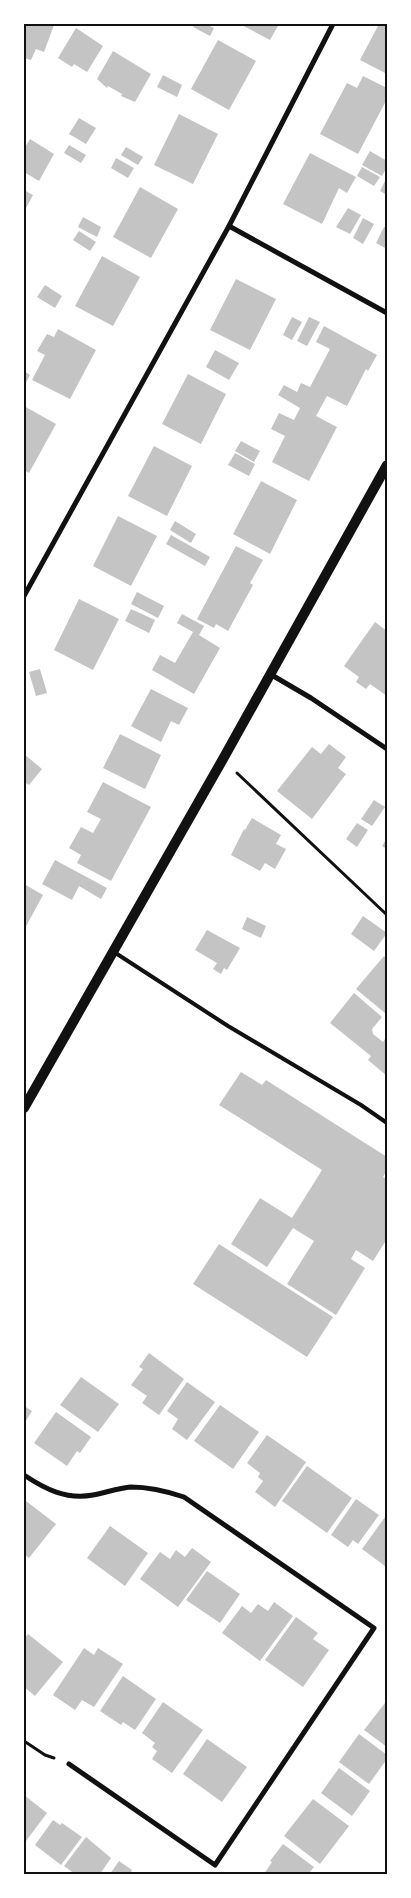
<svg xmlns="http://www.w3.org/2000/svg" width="411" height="1898" viewBox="0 0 411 1898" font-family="'Sofia Sans Condensed',sans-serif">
<rect width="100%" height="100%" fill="#fff"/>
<g fill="#c4c4c4">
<path d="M26,24L54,25L44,52L36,49L31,60L24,58V29Z"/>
<path d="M194,24H206L214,28L210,36L193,27Z"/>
<path d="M240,24H279L270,40Z"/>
<path d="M379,24H387V74L360,60Z"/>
<path d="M76,28L103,46L87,72L74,64L72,67L58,58Z"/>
<path d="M218,40L256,61L229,110L191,89Z"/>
<path d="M113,51L151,74L135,102L121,96L122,94L108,86L107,88L97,79Z"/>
<path d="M163,75L182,85L177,97L157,87Z"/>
<path d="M363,76L387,88V99L358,154L320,134L347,83L357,88Z"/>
<path d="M179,114L218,134L193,184L154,165Z"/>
<path d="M79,118L96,128L86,144L69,134Z"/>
<path d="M30,139L54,154L39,181L24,172V149Z"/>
<path d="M69,145L86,155L81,163L64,153Z"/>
<path d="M126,147L143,157L138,165L121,155Z"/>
<path d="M370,151L387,161V167L382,176L362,165Z"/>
<path d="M310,153L356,177L347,193L339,188L322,224L283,204Z"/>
<path d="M116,158L134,168L128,178L111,168Z"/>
<path d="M362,167L380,177L374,186L357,176Z"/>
<path d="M385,181L387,182V195L380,191Z"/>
<path d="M140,187L178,209L151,258L113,237Z"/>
<path d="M24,190L33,195L24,212Z"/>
<path d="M348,208L361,215L350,234L336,227Z"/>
<path d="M83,217L101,227L97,237L78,227Z"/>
<path d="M363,218L374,224L363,244L353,238Z"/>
<path d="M384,227L387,228V249L376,243Z"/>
<path d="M79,231L96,242L90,251L73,240Z"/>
<path d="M102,256L140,277L113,326L75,306Z"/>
<path d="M236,279L276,299L250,350L210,330Z"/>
<path d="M45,285L62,296L55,308L37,297Z"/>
<path d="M292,317L302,322L292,340L283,335Z"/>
<path d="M309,317L320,322L307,346L297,341Z"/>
<path d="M324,326L377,355L368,371L366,369L347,406L327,396L316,416L337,427L309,481L272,462L285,436L271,429L279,413L294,420L300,408L278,395L284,385L297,392L301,383L310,387L330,349L316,342Z"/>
<path d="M58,329L96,350L70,399L32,380L45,355L37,351L47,334L54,337Z"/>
<path d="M215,350L239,363L229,380L206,367Z"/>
<path d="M24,371L30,375L24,386Z"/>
<path d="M188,374L226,394L201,444L162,424Z"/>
<path d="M24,406L56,424L29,473L24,470Z"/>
<path d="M241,441L260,451L254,462L235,451Z"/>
<path d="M154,446L192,466L167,516L128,496Z"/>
<path d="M235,453L255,464L249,476L228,465Z"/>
<path d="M261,481L297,500L270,554L233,534Z"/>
<path d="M118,516L157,536L131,586L93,566Z"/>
<path d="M175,521L196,534L191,543L170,530Z"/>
<path d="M171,535L210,557L205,566L166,544Z"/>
<path d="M236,546L263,560L250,583L253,585L228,631L216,624L214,628L197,619Z"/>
<path d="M137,592L164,606L158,618L131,604Z"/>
<path d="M79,599L119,619L93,670L54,650Z"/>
<path d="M131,609L155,620L149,633L125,621Z"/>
<path d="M182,614L204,626L199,635L220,648L194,694L152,670L160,655L175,663L193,632L177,623Z"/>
<path d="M375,622L387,631V696L370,684L366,689L356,682L359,677L344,666Z"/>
<path d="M40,669L47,693L36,696L29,672Z"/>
<path d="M151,689L188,708L179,725L171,721L161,742L131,726Z"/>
<path d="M120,734L161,755L145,789L103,768Z"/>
<path d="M329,744L346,757L338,768L346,774L312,819L277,791L312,747L321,754Z"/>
<path d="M24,754L42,769L29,785L26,783L24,785Z"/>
<path d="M103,782L151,807L111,881L77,863L81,855L69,848L81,827L93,833L101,819L87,812Z"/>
<path d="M374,800L385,807L372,826L361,819Z"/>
<path d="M252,818L281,835L276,844L286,849L275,869L265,863L260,871L231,855L244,829L245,830Z"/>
<path d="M357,823L368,830L357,847L346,839Z"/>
<path d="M387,838V849L382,846Z"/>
<path d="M55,860L107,888L101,899L79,886L72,900L42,884Z"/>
<path d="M24,884L43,895L24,930Z"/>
<path d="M363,916L387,933L374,951L351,934Z"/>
<path d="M247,917L266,926L261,938L242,929Z"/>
<path d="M207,930L240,948L227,970L224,968L221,974L213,969L217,963L195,950Z"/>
<path d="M384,956L387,959V1011L385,1013L356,989Z"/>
<path d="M354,993L382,1017L372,1029L373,1034L383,1042L385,1039L387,1041V1076L368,1060L371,1056L330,1023Z"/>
<path d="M241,1072L262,1085L266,1080L387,1157V1170L383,1177L387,1179V1239L373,1261L356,1250L351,1259L365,1268L336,1315L287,1284L314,1241L293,1228L267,1267L231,1244L260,1198L292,1218L322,1170L219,1105Z"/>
<path d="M219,1244L333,1317L307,1357L193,1284Z"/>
<path d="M149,1353L184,1379L159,1415L142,1403L147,1396L131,1385L143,1369L139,1367Z"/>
<path d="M81,1377L119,1404L98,1432L60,1405Z"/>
<path d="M187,1382L215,1402L187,1440L172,1429L178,1419L167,1411Z"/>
<path d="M220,1405L259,1432L233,1469L194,1441Z"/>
<path d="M24,1406L32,1411L24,1424Z"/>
<path d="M56,1412L91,1437L80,1453L77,1451L67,1466L34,1443Z"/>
<path d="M267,1435L306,1462L275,1507L255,1492L263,1481L258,1477L260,1473L247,1463Z"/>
<path d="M307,1466L352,1498L327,1533L282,1501Z"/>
<path d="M356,1499L379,1515L358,1544L353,1540L348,1547L331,1535Z"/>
<path d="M26,1501L56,1524L29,1558L24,1554V1503Z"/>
<path d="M385,1517L387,1519V1562L385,1566L362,1549Z"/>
<path d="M110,1526L148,1553L125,1586L87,1558Z"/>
<path d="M192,1548L211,1562L178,1607L140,1579L160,1552L170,1559L176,1550L185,1557Z"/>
<path d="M207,1571L240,1594L220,1623L186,1600Z"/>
<path d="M274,1602L293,1616L260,1661L222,1633L242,1606L251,1613L258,1604L268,1611Z"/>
<path d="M296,1617L318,1633L313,1639L329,1650L303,1687L265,1660Z"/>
<path d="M28,1634L63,1662L35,1696L24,1687V1639Z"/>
<path d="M84,1648L94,1655L98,1648L123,1664L94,1707L82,1700L75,1710L53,1695Z"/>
<path d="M123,1676L156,1699L135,1730L123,1722L121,1725L100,1711Z"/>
<path d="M163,1702L203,1730L172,1773L152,1759L157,1751L152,1747L155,1743L142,1733Z"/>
<path d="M385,1703L387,1705V1747L364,1730Z"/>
<path d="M359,1734L387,1755V1759L369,1784L339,1762Z"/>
<path d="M207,1739L247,1767L222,1802L183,1774Z"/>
<path d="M339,1768L370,1791L352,1816L321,1793Z"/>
<path d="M24,1795L47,1813L26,1841L24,1839Z"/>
<path d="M313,1799L349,1826L320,1864L284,1836Z"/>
<path d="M53,1820L60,1825L62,1823L82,1837L61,1865L35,1845Z"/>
<path d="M86,1837L111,1858L100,1874H75L64,1866Z"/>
<path d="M283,1844L314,1867L308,1874H264L272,1862L270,1861Z"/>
<path d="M119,1861L132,1870L131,1871L134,1874H110Z"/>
</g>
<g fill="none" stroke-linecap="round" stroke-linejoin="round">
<g stroke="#111" stroke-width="3">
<path d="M237,773L387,915"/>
<path d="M24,1741L45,1755L54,1758"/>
</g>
<path stroke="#111" stroke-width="4" d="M114,952L228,1026L361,1105L387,1123"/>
<g stroke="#111" stroke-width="5">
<path d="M229,226L387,313"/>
<path d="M24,596L229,226L333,24"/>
<path d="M270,674L311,698L387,749"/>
<path d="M24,1475C45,1489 66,1500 93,1495C105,1493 118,1488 131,1487C150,1487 166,1491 184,1497L374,1628L215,1865L69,1764"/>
</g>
<path stroke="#111" stroke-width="10" d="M24,1108L223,759L387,465"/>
</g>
<rect width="411" height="1898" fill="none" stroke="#ffffff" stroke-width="50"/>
<rect x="25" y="25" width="361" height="1848" fill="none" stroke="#111" stroke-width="2"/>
</svg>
